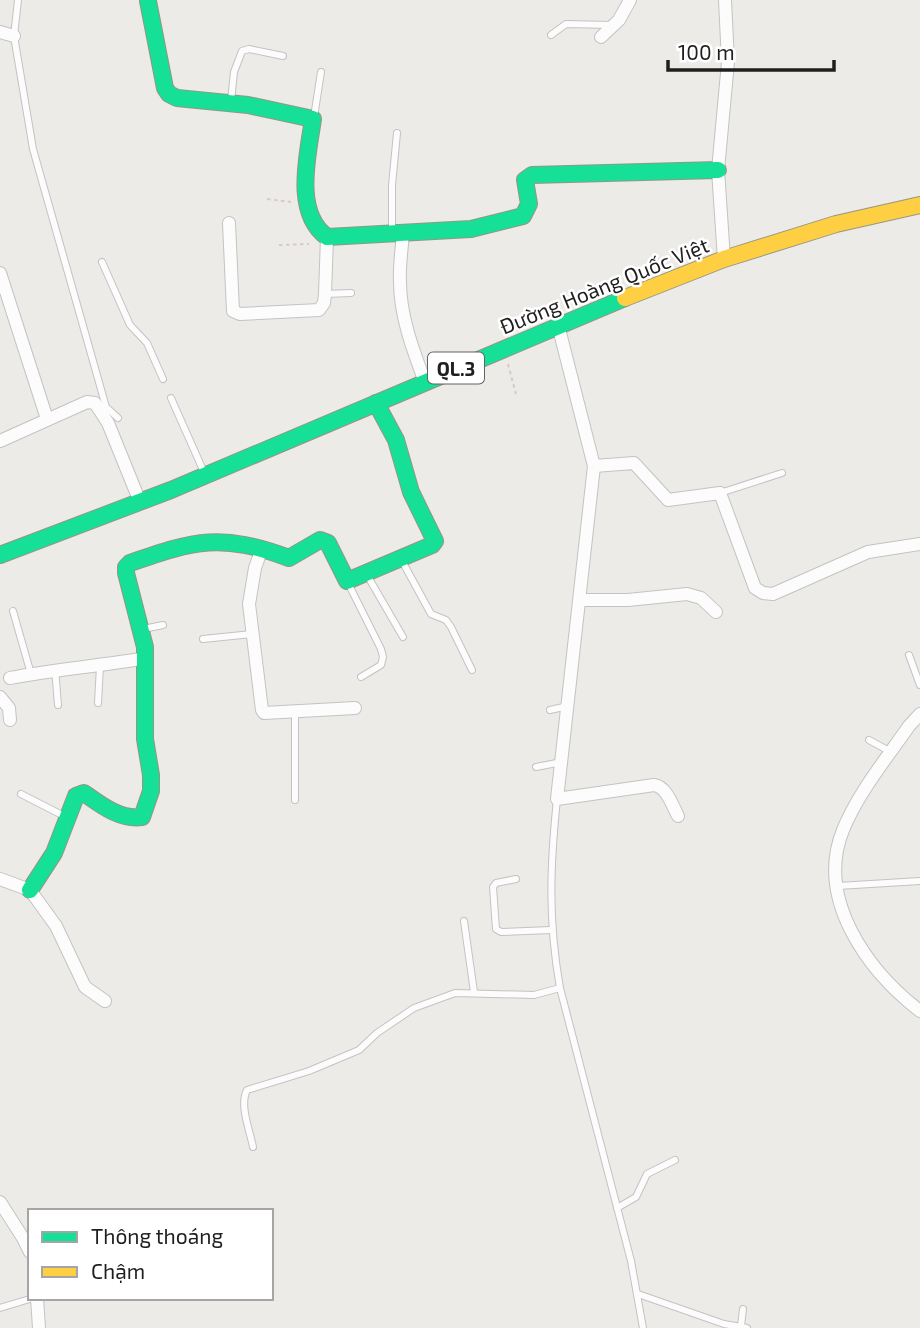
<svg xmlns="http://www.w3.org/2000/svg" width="920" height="1328" viewBox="0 0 920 1328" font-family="'Exo 2',sans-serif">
<rect width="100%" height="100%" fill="#edebe8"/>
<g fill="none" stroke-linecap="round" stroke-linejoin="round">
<defs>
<g id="lane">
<path d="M18,0L14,36L33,149L106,407L118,418"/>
<path d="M551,35L566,24L611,25"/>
<path d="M231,101L234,72L242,51L249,49L283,56"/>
<path d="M314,117L321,72"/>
<path d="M392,231V185L397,133"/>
<path d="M102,262L130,325L147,343L163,379"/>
<path d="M325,294L351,293"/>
<path d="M171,398L203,470"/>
<path d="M720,493L782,473"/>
<path d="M401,559L431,614L446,620L451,627L472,670"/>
<path d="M367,575L403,637"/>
<path d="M348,583L381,649L383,657L381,665L361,677"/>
<path d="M13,611L31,674"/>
<path d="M143,629L163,625"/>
<path d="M203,639L252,634"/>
<path d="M909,655L920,685"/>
<path d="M55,669L58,705"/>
<path d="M98,703L100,666"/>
<path d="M550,710L568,706"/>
<path d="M869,740L891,752"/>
<path d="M536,767L562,762"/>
<path d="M21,794L66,817"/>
<path d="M557,799C550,867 548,920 560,988L631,1261L643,1328"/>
<path d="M295,800V712"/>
<path d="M516,879L496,883L493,887L496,929L501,932L551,930"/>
<path d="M838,886L920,881"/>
<path d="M464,921L474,992"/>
<path d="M253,1147C250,1131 239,1105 247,1090L309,1071L359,1050L377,1033L414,1008L455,993L534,995L560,988"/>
<path d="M617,1208L636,1197L647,1174L675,1160"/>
<path d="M638,1294L724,1324L747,1328"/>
<path d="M0,1308L33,1298"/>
<path d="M741,1326L743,1309"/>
</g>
<g id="street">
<path d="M0,32L14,36"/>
<path d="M601,37L619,20L630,0"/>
<path d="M229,223L233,311L240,314L319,310L324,303L325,294L327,237"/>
<path d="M403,232C402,249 399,265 400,282C400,316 413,350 425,382"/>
<path d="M724,259L718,170L728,62L725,0"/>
<path d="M0,273L47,419"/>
<path d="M558,325L594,466L557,799L654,785C667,787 672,805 678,816"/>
<path d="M0,441L87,402L95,403L108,423L140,502"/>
<path d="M594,466L634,463L668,500L720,493L755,588L763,593L773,594L868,552L920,544"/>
<path d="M262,548L255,568L249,604L262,710L264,713L355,708"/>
<path d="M580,600H628L687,594L701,598L716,612"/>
<path d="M10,678C56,669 101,666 146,658"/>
<path d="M0,697L9,708L10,720"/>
<path d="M920,714L909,726C886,759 858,793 843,830C815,899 868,971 920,1011"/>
<path d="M0,879L30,890L56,926L85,987L105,1001"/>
<path d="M0,1202L23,1238L30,1252"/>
<path d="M37,1298L39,1328"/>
</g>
<g id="fast">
<path d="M148,1L165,88L169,94L177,98L248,105L313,119C308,155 293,212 327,237L471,229L523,216L529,204L525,180L532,175L718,170"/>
<path d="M0,555L171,490L625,298"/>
<path d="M30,890L54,853L76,796L84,793C101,805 120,820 142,817L151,791V775L145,739V647L126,573V567L130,563C196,540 221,533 289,558L320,540L328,543L347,581L432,545L435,541L411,492L396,440L376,403"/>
</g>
<path id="slow" d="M625,298L724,259L836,224L920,205"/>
</defs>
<use href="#lane" stroke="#c4c3c2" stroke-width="8"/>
<use href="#street" stroke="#c4c3c2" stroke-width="14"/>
<use href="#fast" stroke="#959681" stroke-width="18"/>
<use href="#slow" stroke="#959681" stroke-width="18"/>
<g stroke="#d6cac8" stroke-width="2" stroke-dasharray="3.5 3.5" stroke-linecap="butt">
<path d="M267,199L291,202"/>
<path d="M279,245L309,244"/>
<path d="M508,364L516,394"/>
</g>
<use href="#lane" stroke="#fcfcfc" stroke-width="6"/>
<use href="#street" stroke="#fcfcfc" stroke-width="12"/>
<use href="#fast" stroke="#16e098" stroke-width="16"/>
<use href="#slow" stroke="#ffcf43" stroke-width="16"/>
</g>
<g text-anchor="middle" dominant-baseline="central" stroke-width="5" stroke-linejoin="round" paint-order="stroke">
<rect fill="#fff" stroke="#626262" stroke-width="2" x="428" y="352.5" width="56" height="31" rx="5"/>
<g font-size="19" font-weight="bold" fill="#1f1f1f">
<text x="456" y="368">QL.3</text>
</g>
<g font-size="21" fill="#1f1f1f" stroke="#fff">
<text transform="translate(604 285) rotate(-22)">Đường Hoàng Quốc Việt</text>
</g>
</g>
<rect x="28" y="1209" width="245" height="91" fill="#ffffff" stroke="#a5a5a5" stroke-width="2"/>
<rect x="42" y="1232" width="35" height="10" fill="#16e098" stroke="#a5a5a5" stroke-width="2"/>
<text x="91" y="1244" font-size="21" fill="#1f1f1f">Thông thoáng</text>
<rect x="42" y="1267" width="35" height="10" fill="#ffcf43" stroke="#a5a5a5" stroke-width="2"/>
<text x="91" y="1279" font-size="21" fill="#1f1f1f">Chậm</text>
<path d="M668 60v10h166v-10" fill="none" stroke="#1f1f1f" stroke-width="3.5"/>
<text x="678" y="60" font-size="21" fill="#1f1f1f" stroke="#ffffff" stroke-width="5" paint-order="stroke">100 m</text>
</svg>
